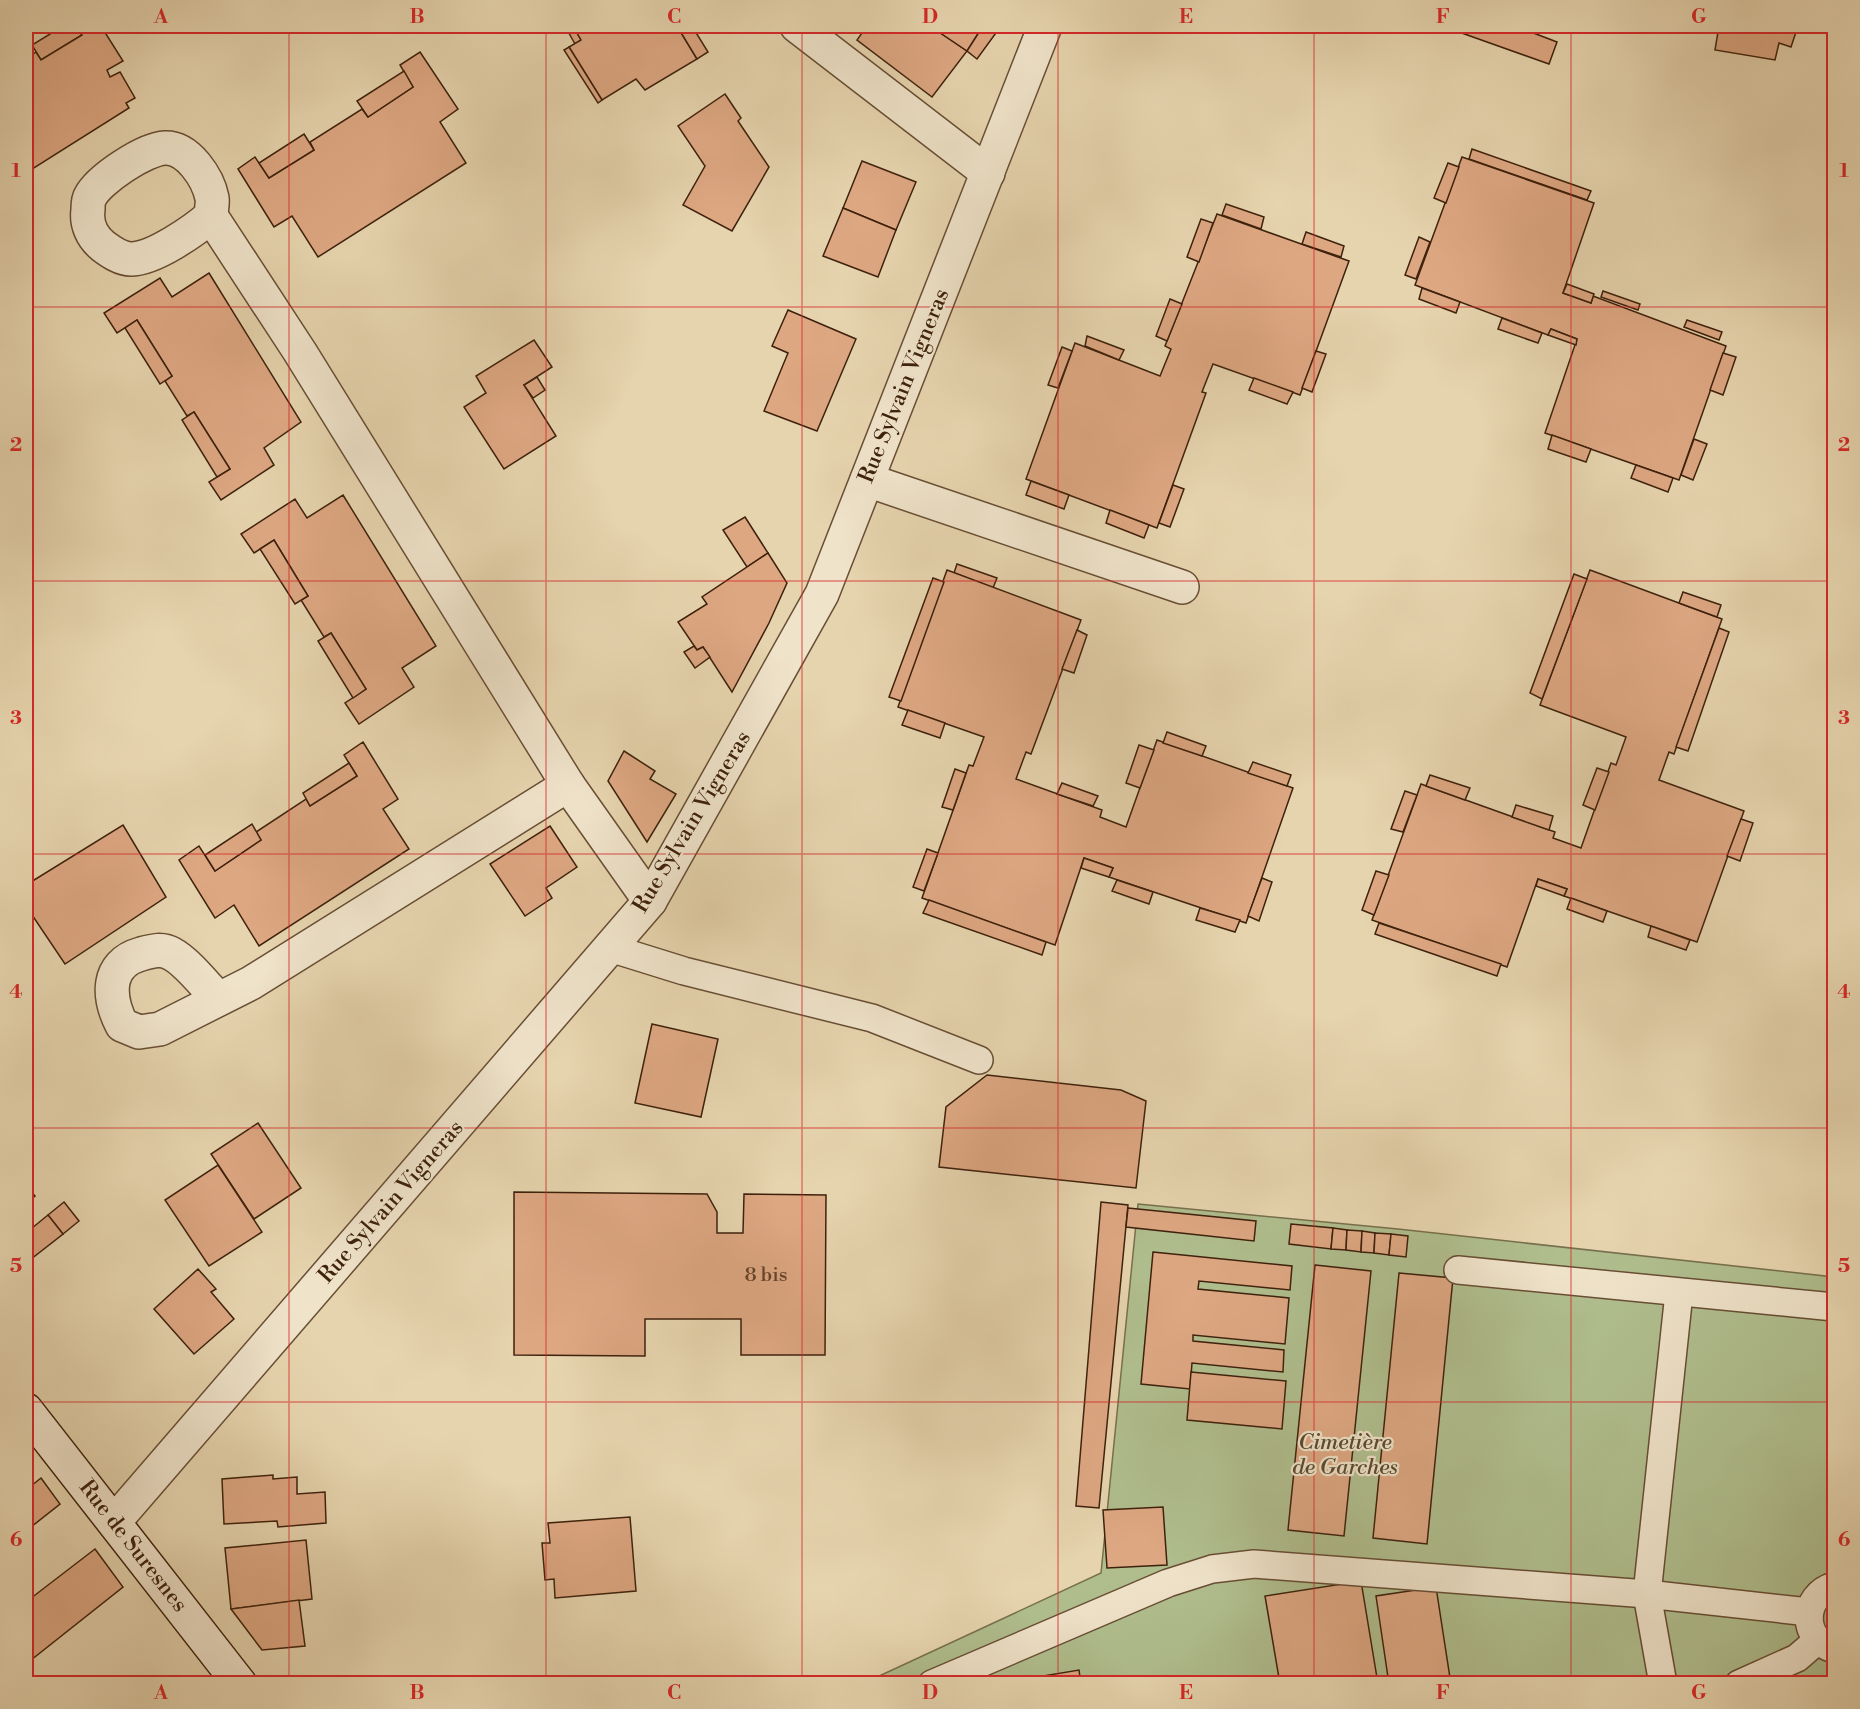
<svg xmlns="http://www.w3.org/2000/svg" width="1860" height="1709" viewBox="0 0 1860 1709" font-family="'Libre Bodoni',serif">
<rect width="100%" height="100%" fill="#e6d4ae"/>
<filter id="stains"><feTurbulence type="fractalNoise" baseFrequency=".00333" numOctaves="4"/><feColorMatrix values="0 0 0 0 .2 0 0 0 0 .09 0 0 0 0 .02 0 0 0 .5 -.17"/></filter>
<radialGradient id="worn" r=".72"><stop offset=".6" stop-color="#630" stop-opacity="0"/><stop offset="1" stop-color="#630" stop-opacity=".3"/></radialGradient>
<path fill="#b0be8e" stroke="#77704d" stroke-width="1.5" d="M1138,1204L1398,1229L1834,1277V1683L862,1684L1101,1573Z"/>
<g fill="#dda782" stroke="#3e210c" stroke-width="1.5">
<path d="M63,26H75L82,35L41,60L32,45Z"/>
<path d="M75,26H101L123,61L107,70L110,77L120,72L135,98L126,103L129,108L26,173V59L36,52L41,60L82,35Z"/>
<path d="M565,26H573L581,40L575,44Z"/>
<path d="M573,26H677L697,59L645,90L636,79L602,100L569,47L581,40Z"/>
<path d="M677,26H692L708,52L697,59Z"/>
<path d="M852,26H930L967,51L932,97L857,40L862,33Z"/>
<path d="M930,26H983L967,51Z"/>
<path d="M983,26H1001L977,59L967,51Z"/>
<path d="M1442,26H1525L1523,29L1557,42L1549,64Z"/>
<path d="M1719,26H1798L1791,47L1779,43L1775,60L1715,50Z"/>
<path d="M569,47L602,100L598,103L564,50Z"/>
<path d="M420,52L458,109L440,122L466,163L318,257L292,216L274,227L238,169L255,157L269,178L314,150L310,142L362,109L368,117L413,87L400,65Z"/>
<path d="M404,71L413,87L368,117L357,101Z"/>
<path d="M725,94L741,118L738,121L769,167L732,231L683,205L705,166L678,126Z"/>
<path d="M304,134L314,150L269,178L259,163Z"/>
<path d="M1472,149L1591,191L1587,200L1469,159Z"/>
<path d="M1462,157L1594,203L1563,293L1591,303L1593,296L1726,346L1679,480L1545,433L1577,339L1551,329L1548,335L1415,285Z"/>
<path d="M862,161L916,182L896,230L843,208Z"/>
<path d="M1448,163L1459,167L1446,203L1434,198Z"/>
<path d="M1226,204L1264,217L1261,229L1222,215Z"/>
<path d="M843,208L896,230L878,277L823,256Z"/>
<path d="M1217,214L1349,261L1300,395L1213,364L1202,392L1206,393L1157,528L1026,479L1075,343L1160,376L1171,349L1165,346L1167,341Z"/>
<path d="M1201,219L1213,223L1199,262L1187,257Z"/>
<path d="M1306,232L1344,246L1341,257L1302,244Z"/>
<path d="M1419,237L1430,242L1416,279L1405,275Z"/>
<path d="M209,273L301,422L264,448L274,465L221,500L209,482L230,469L194,412L187,416L165,381L172,376L137,320L117,333L104,313L160,278L172,297Z"/>
<path d="M1567,284L1594,294L1591,303L1563,293Z"/>
<path d="M1422,288L1460,302L1456,313L1419,299Z"/>
<path d="M1603,291L1640,304L1638,310L1601,297Z"/>
<path d="M1170,299L1182,304L1167,341L1156,336Z"/>
<path d="M788,310L856,339L817,431L764,411L788,353L772,346Z"/>
<path d="M1502,318L1542,333L1538,343L1498,329Z"/>
<path d="M137,320L172,376L160,384L125,328Z"/>
<path d="M1687,320L1722,332L1719,340L1684,327Z"/>
<path d="M1551,329L1577,339L1576,345L1548,335Z"/>
<path d="M1087,336L1124,350L1119,360L1085,346Z"/>
<path d="M534,340L552,367L524,385L556,436L504,469L464,407L486,393L476,376Z"/>
<path d="M1062,347L1072,351L1058,388L1048,385Z"/>
<path d="M1316,351L1326,354L1312,392L1302,388Z"/>
<path d="M1723,353L1736,357L1723,395L1710,390Z"/>
<path d="M537,377L545,390L533,398L524,385Z"/>
<path d="M1254,378L1293,392L1287,404L1249,390Z"/>
<path d="M194,412L230,469L217,477L182,420Z"/>
<path d="M1552,435L1591,449L1586,462L1548,449Z"/>
<path d="M1694,439L1707,444L1693,480L1681,475Z"/>
<path d="M1636,465L1673,478L1668,492L1631,478Z"/>
<path d="M1031,481L1069,495L1064,509L1026,495Z"/>
<path d="M1173,485L1184,489L1170,527L1159,523Z"/>
<path d="M343,495L436,646L402,668L414,687L359,724L345,703L366,689L331,633L324,637L301,600L308,596L274,540L254,553L241,534L295,499L307,518Z"/>
<path d="M1110,510L1149,525L1144,538L1106,523Z"/>
<path d="M745,517L768,553L747,567L723,530Z"/>
<path d="M274,540L308,596L295,604L260,549Z"/>
<path d="M768,553L787,583L769,623L732,692L703,647L697,650L678,622L707,604L702,597Z"/>
<path d="M957,564L997,578L993,588L954,573Z"/>
<path d="M947,570L1081,620L1031,754L1026,752L1016,779L1102,810L1100,817L1126,827L1157,740L1293,788L1246,923L1109,877L1113,868L1084,858L1055,945L922,898L969,765L973,766L984,737L898,707Z"/>
<path d="M1590,570L1722,619L1674,754L1669,752L1659,780L1744,811L1697,942L1564,896L1567,889L1538,879L1507,967L1372,920L1421,784L1555,832L1553,838L1581,848L1611,763L1616,765L1626,737L1540,705Z"/>
<path d="M1574,574L1587,579L1542,699L1530,693Z"/>
<path d="M933,578L944,582L901,701L889,697Z"/>
<path d="M1683,592L1721,605L1717,617L1679,603Z"/>
<path d="M1719,628L1729,632L1688,751L1676,747Z"/>
<path d="M1077,630L1087,635L1074,673L1062,669Z"/>
<path d="M331,633L366,689L353,698L318,641Z"/>
<path d="M694,646L697,650L703,647L710,657L695,668L684,652Z"/>
<path d="M908,710L945,723L940,738L902,725Z"/>
<path d="M1167,732L1206,746L1202,756L1163,743Z"/>
<path d="M363,742L398,799L383,809L409,849L259,946L234,905L215,918L179,860L199,846L215,871L261,840L256,832L306,799L310,806L357,776L344,755Z"/>
<path d="M1139,745L1154,750L1140,788L1126,783Z"/>
<path d="M624,751L655,771L650,779L676,794L647,842L608,781Z"/>
<path d="M1253,762L1291,775L1287,786L1248,773Z"/>
<path d="M349,763L357,776L310,806L303,793Z"/>
<path d="M1597,768L1609,772L1595,810L1583,805Z"/>
<path d="M955,769L966,773L953,810L942,807Z"/>
<path d="M1430,775L1470,788L1465,800L1426,786Z"/>
<path d="M1062,783L1098,796L1093,806L1057,794Z"/>
<path d="M1405,791L1417,795L1403,832L1391,829Z"/>
<path d="M1516,805L1553,816L1549,830L1512,817Z"/>
<path d="M1741,819L1753,823L1740,861L1727,856Z"/>
<path d="M252,824L261,840L215,871L205,855Z"/>
<path d="M123,825L166,897L65,964L26,906V885Z"/>
<path d="M550,826L577,867L546,888L552,898L525,916L490,864Z"/>
<path d="M927,849L938,853L924,891L913,887Z"/>
<path d="M1084,858L1113,868L1109,877L1081,868Z"/>
<path d="M1376,871L1389,875L1374,915L1362,910Z"/>
<path d="M1262,878L1272,882L1259,921L1248,916Z"/>
<path d="M1538,879L1567,889L1564,896L1536,886Z"/>
<path d="M1117,880L1153,892L1149,904L1112,891Z"/>
<path d="M1571,898L1607,911L1603,922L1567,909Z"/>
<path d="M929,900L1046,942L1042,955L923,913Z"/>
<path d="M1200,908L1240,920L1235,932L1196,920Z"/>
<path d="M1379,923L1501,964L1497,976L1375,934Z"/>
<path d="M1651,926L1690,940L1686,950L1648,937Z"/>
<path d="M652,1024L718,1039L701,1117L635,1103Z"/>
<path d="M987,1075L1121,1090L1146,1101L1136,1188L939,1167L946,1107Z"/>
<path d="M258,1123L301,1188L254,1219L211,1154Z"/>
<path d="M218,1165L262,1232L209,1266L165,1200Z"/>
<path d="M26,1184L35,1196L26,1203Z"/>
<path d="M514,1192L707,1194L717,1212V1233H743L744,1194L826,1195L825,1355H741V1319H645V1356L514,1355Z"/>
<path d="M64,1202L79,1221L63,1234L48,1215Z"/>
<path d="M1101,1202L1128,1205L1099,1508L1076,1506Z"/>
<path d="M1128,1208L1256,1221L1254,1241L1126,1227Z"/>
<path d="M48,1215L63,1234L26,1263V1233Z"/>
<path d="M1291,1224L1333,1228L1331,1249L1289,1244Z"/>
<path d="M1333,1228L1347,1230L1346,1250L1331,1249Z"/>
<path d="M1347,1230L1362,1231L1361,1252L1346,1250Z"/>
<path d="M1362,1231L1375,1233L1374,1253L1361,1252Z"/>
<path d="M1375,1233L1391,1234L1389,1255L1374,1253Z"/>
<path d="M1391,1234L1408,1236L1406,1257L1389,1255Z"/>
<path d="M1153,1252L1292,1266L1290,1290L1199,1281L1198,1289L1289,1298L1285,1344L1193,1335V1341L1284,1350L1283,1372L1192,1363L1190,1389L1141,1384Z"/>
<path d="M1315,1265L1371,1271L1344,1536L1288,1530Z"/>
<path d="M198,1269L216,1289L211,1292L234,1319L194,1354L154,1309Z"/>
<path d="M1399,1273L1453,1278L1427,1544L1373,1538Z"/>
<path d="M1191,1372L1286,1381L1282,1429L1187,1420Z"/>
<path d="M273,1475V1479L297,1477V1494L325,1492L326,1523L278,1527L277,1521L224,1524L222,1479Z"/>
<path d="M26,1476L32,1484L26,1490Z"/>
<path d="M41,1478L60,1504L31,1527L26,1520V1490Z"/>
<path d="M1163,1507L1167,1565L1107,1568L1103,1510Z"/>
<path d="M630,1517L636,1591L555,1598L554,1579L545,1580L542,1543H550L548,1523Z"/>
<path d="M306,1540L312,1599L231,1609L225,1548Z"/>
<path d="M95,1549L123,1587L26,1664V1602Z"/>
<path d="M1361,1581L1378,1684H1280L1265,1596Z"/>
<path d="M1436,1587L1450,1678L1416,1684H1389L1376,1596Z"/>
<path d="M299,1600L305,1646L262,1650L231,1609Z"/>
<path d="M1079,1670L1081,1684H1013V1681Z"/>
</g>
<g fill="none" stroke-linecap="round" stroke-linejoin="round">
<defs>
<g id="lane">
<path d="M610,948L684,971L872,1018L979,1060"/>
<path d="M1458,1270L1834,1307"/>
<path d="M1834,1586C1802,1595 1800,1640 1834,1649"/>
<path d="M932,1684L1168,1583L1212,1569L1254,1564L1647,1594L1809,1612"/>
<path d="M1663,1684L1647,1594L1679,1293"/>
<path d="M1739,1684L1797,1658L1818,1640"/>
</g>
<g id="street">
<path d="M797,26L988,173"/>
<path d="M211,216C195,230 154,259 131,259C121,259 111,252 103,246C92,237 86,224 88,210C88,206 88,200 90,197C99,179 145,149 165,148C188,147 208,178 212,198C213,203 211,210 211,216L300,352L568,785L650,901"/>
<path d="M867,480L1182,587"/>
<path d="M218,999C207,987 186,961 172,954C162,948 152,951 141,954C105,964 108,998 122,1025L139,1032L160,1029L251,983L568,785"/>
<path d="M114,1522L650,901L822,594L1045,26"/>
</g>
<path id="secondary" d="M26,1410L240,1684"/>
</defs>
<use href="#lane" stroke="#684e34" stroke-width="30"/>
<use href="#street" stroke="#684e34" stroke-width="36"/>
<use href="#secondary" stroke="#3e210c" stroke-width="36"/>
<use href="#lane" stroke="#efe3ca" stroke-width="27"/>
<use href="#street" stroke="#efe3ca" stroke-width="33"/>
<use href="#secondary" stroke="#efe3ca" stroke-width="33"/>
</g>
<path fill="none" stroke="#d62828" stroke-width="1.5" stroke-opacity="0.55" d="M289,26V1684M546,26V1684M802,26V1684M1058,26V1684M1314,26V1684M1571,26V1684M26,307H1834M26,581H1834M26,854H1834M26,1128H1834M26,1402H1834"/>
<g text-anchor="middle" dominant-baseline="central" stroke-width="4.5" stroke-linejoin="round" paint-order="stroke">
<g font-size="20" fill="#66422a">
<text x="766" y="1275">8 bis</text>
</g>
<g font-size="22" fill="#3e210c" stroke="#efe3ca">
<text transform="translate(904 386) rotate(-68)">Rue Sylvain Vigneras</text>
<text transform="translate(692 822) rotate(-59)">Rue Sylvain Vigneras</text>
<text transform="translate(391 1202) rotate(-49)">Rue Sylvain Vigneras</text>
<text transform="translate(133 1546) rotate(52)">Rue de Suresnes</text>
</g>
<g font-size="22" font-style="italic" fill="#5a482c" stroke="#efe3ca">
<text x="1345" y="1442">Cimetière<tspan x="1345" dy="25">de Garches</tspan></text>
</g>
</g>
<rect width="1860" height="1709" fill="none" stroke="#e6d4ae" stroke-width="66"/>
<rect x="33" y="33" width="1794" height="1643" fill="none" stroke="#d62828" stroke-width="2"/>
<g font-size="20" text-anchor="middle" font-weight="bold" fill="#d62828">
<text x="161" y="23">A</text>
<text x="417" y="23">B</text>
<text x="674" y="23">C</text>
<text x="930" y="23">D</text>
<text x="1186" y="23">E</text>
<text x="1443" y="23">F</text>
<text x="1699" y="23">G</text>
<text x="16" y="177">1</text>
<text x="1844" y="177">1</text>
<text x="16" y="451">2</text>
<text x="1844" y="451">2</text>
<text x="16" y="724">3</text>
<text x="1844" y="724">3</text>
<text x="16" y="998">4</text>
<text x="1844" y="998">4</text>
<text x="16" y="1272">5</text>
<text x="1844" y="1272">5</text>
<text x="16" y="1546">6</text>
<text x="1844" y="1546">6</text>
<text x="161" y="1699">A</text>
<text x="417" y="1699">B</text>
<text x="674" y="1699">C</text>
<text x="930" y="1699">D</text>
<text x="1186" y="1699">E</text>
<text x="1443" y="1699">F</text>
<text x="1699" y="1699">G</text>
</g>
<rect width="100%" height="100%" filter="url(#stains)"/>
<rect width="100%" height="100%" fill="url(#worn)"/>
</svg>
